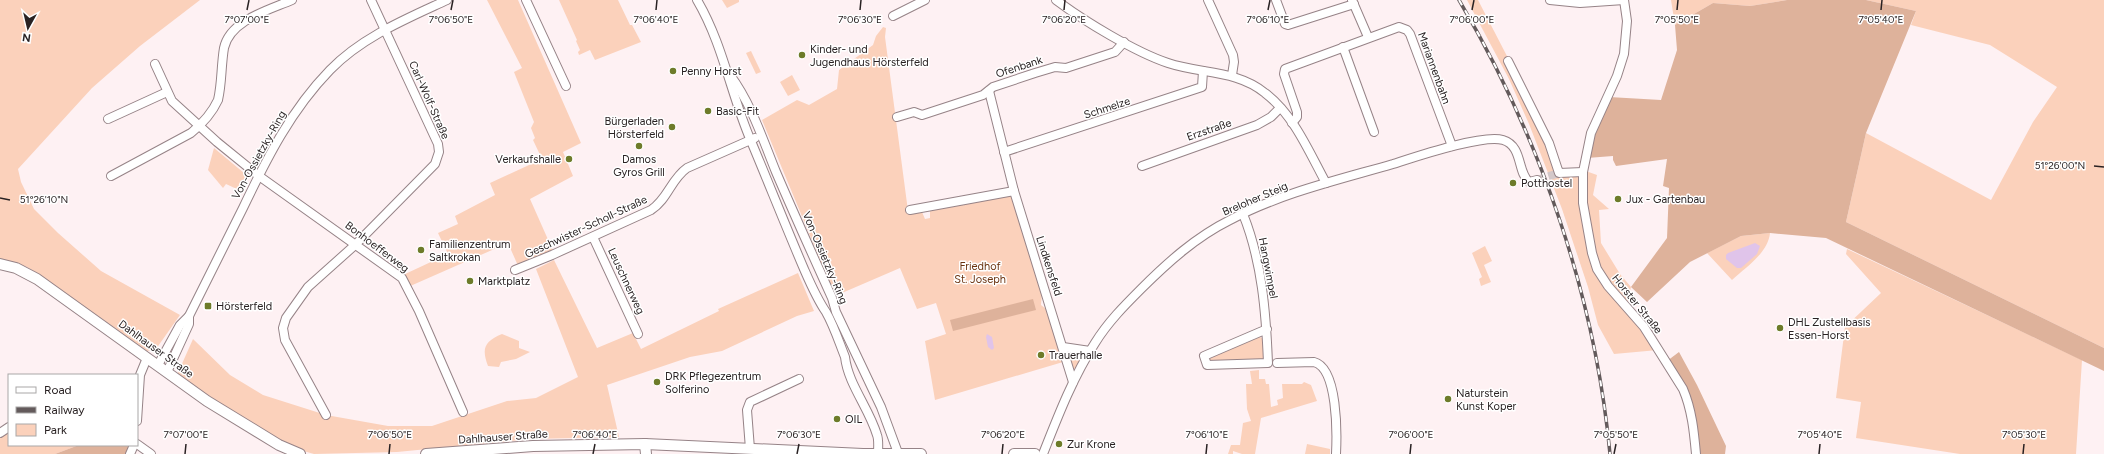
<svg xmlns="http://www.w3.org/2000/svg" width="2104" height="454" viewBox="0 0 2104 454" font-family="Figtree,sans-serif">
<rect width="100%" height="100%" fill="#fef1f3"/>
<g fill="#fbd1bb">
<path d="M0,0H200L140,46L92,88L18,169L21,182L34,209L58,233L101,271L180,315L156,349L147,351L40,275L27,267L0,259Z"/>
<path d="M487,0H518L581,143L563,152L573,176L530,199L554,253L519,268L508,243L408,287L403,275L448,254L438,233L458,224L455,216L495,195L490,183L542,159L533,140L535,138L531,128L534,122L514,72L522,68Z"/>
<path d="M559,0H618L630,25H632L641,42L595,60L590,50L579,55L578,52L580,50L576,41L577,40Z"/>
<path d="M722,0H739V2L727,8Z"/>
<path d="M1467,0H1478L1509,60L1559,173L1583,170L1597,175L1593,195L1609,209L1599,210L1601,243L1620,274L1631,287L1626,308L1658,350L1614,354L1598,325L1588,287L1562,209L1529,124L1509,79Z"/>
<path d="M1671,0H1787L1750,6L1713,3L1675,25Z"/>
<path d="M1866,0H2104V348L1846,222L1866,133L1991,200L2033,122L2057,87L1990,45L1911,25L1916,11Z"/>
<path d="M883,27L886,28L885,37L908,211L922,212L925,219L930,218V210L966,202L963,206L966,203L1013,196L1042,293L1041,305L1046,309L1063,362L935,400L925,341L946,334L936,303L917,309L900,268L835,296L762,120L797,100L809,105L837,89L839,70L873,45L876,36Z"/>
<path d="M751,51L761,72L756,74L746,53Z"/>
<path d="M792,75L800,90L788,96L780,82Z"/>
<path d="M214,148L244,173L245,178L239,190L226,184L223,188L208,170Z"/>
<path d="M1770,233C1768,253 1746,267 1732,280L1707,253L1741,236Z"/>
<path d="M1485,246L1492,261L1484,265L1491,282L1481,286L1479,279L1482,277L1472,253Z"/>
<path d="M1847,249L2082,360L2076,454H1960L1856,438L1861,402L1836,398L1845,327L1881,293L1846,254Z"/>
<path d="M554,260L597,348L633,333L641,349L719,311L718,309L798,273L814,311L797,316L722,351L690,357L607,385L619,437L531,439L397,452L314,454L293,448L249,423L177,375L193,339L230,375L263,395L326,415L388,426H432L507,401L536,398L578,377L536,269Z"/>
<path d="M502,334L519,341V348L530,352L516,359L501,362L499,367L488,366C481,348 485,341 502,334Z"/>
<path d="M1257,335L1265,340L1266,362L1210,364L1208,355Z"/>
<path d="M1067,350L1082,352L1084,354L1076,369L1072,368Z"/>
<path d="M1259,370V379H1265L1266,384H1269L1271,407L1278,405L1277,400L1283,398L1282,384H1302L1304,382L1311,385L1317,401L1261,418L1255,454H1242L1233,451V454H1228L1231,445H1240L1243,423L1251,421L1247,409L1246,384H1252L1250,371Z"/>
<path d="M9,428V445H79L55,454H0V434Z"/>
<path d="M1307,444L1330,449V454H1305Z"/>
</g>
<g fill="#deb29b">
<path d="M1787,0H1866L1916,11L1866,133L1846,222L2104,348V371L1826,238L1770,233L1741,236L1690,262L1647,302L1631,287L1667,238L1669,188L1663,186L1667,159L1616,166L1613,160V156L1587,158L1592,133L1609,97L1661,100L1677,50L1675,25L1713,3L1750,6Z"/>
<path d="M1033,299L1036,310L953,331L950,320Z"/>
<path d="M1679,352L1697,385L1726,446L1725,454H1697L1692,418L1667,361Z"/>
<path d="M79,445H129L131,450L128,454H55Z"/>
</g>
<g fill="#e0c4ea">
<path d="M1755,243L1760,246L1757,254L1741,268H1737L1726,259V255L1728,253Z"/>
<path d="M987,334L992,337L994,348L992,350L988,347L986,337Z"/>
</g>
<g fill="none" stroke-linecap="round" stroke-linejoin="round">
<path stroke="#d3c8c9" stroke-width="8" stroke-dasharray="8 4" stroke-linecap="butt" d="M1537,180L1559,173"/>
<defs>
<g id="minor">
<path d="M526,0L566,86"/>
<path d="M697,0C723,44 731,95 751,141C769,184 786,227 804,269C811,285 817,299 826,312C834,326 839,342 845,357C848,384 869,408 877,435C879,440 878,448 878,454"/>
<path d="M1056,0C1084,21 1135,52 1168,63C1201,74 1237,70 1265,93C1294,115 1309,152 1326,183"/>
<path d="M1208,0L1233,55L1234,62L1232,75"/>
<path d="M1276,0L1285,24L1288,25L1354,4"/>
<path d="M1352,0L1368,37"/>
<path d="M1550,0L1580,3L1624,0"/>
<path d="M1624,0L1627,21L1624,54L1617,76L1591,133L1583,172V203L1592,253L1597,269L1608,286L1644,327L1683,389C1692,410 1694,432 1696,454"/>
<path d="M893,16L925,0"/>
<path d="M1343,47L1374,132"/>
<path d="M1508,61L1549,143L1559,173L1583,172"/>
<path d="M155,64L172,101L217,142L259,176L402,278L419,311L463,412"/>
<path d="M730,75C751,103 763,140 776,172C794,214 813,256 832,298L836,312L881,407L898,453"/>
<path d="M989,91L1014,191L1073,382"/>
<path d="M897,117L914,112L922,115L983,95L993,87L1035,73L1055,67L1066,68L1115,52L1124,42"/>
<path d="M108,119L167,92"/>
<path d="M1292,123L1297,117V112L1284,74L1285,69L1399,27L1407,30L1410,34L1452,146"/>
<path d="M1004,152L1202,87L1203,71"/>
<path d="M1142,166L1257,125L1271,117L1280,108"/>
<path d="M111,176L191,133C202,124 212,113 218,100C222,83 221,66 224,48C230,20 269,10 292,0"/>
<path d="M910,210L1014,191"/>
<path d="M1243,214C1262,261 1266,313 1268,363L1207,365L1204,356L1267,329"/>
<path d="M593,237L638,334"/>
<path d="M515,270L552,255L651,210C668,199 671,179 687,168L755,138"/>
<path d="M1063,347L1090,351"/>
<path d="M1277,363L1314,362C1338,368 1337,434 1336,454"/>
<path d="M158,365L180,325L189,316"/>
<path d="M167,372L189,324V316C207,280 225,244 243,208C267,158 291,110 330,70C362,37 406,19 447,0"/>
<path d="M326,415L285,340L283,328L286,318L308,287L355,245L435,164L439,152L438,144L371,0"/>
<path d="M137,421L140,375L147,358"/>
<path d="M0,433L9,427"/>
<path d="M137,444L151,454"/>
<path d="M750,449L747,410L750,402L799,379"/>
<path d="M130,454L134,445"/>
<path d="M1043,454C1058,416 1073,377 1095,343C1108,322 1124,306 1141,289C1168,262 1196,237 1230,220C1281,193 1338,180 1393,164C1415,157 1482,134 1503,140C1523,146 1517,172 1529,182L1537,180"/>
</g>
<g id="tertiary">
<path d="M0,264L16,268L37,279L207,401L279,445L300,454"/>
<path d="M645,444L646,454"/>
<path d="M426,454L533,446L645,444L863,454H921"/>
<path d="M1014,454H1035"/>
</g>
</defs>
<use href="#minor" stroke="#968387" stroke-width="10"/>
<use href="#tertiary" stroke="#968387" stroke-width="12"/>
<use href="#minor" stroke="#fff" stroke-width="8"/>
<use href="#tertiary" stroke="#fff" stroke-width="10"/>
<defs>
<path id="rail" d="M1459,0C1540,137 1595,295 1610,454"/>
</defs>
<use href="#rail" stroke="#635a5b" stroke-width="3.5"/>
<use href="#rail" stroke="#fff" stroke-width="2" stroke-dasharray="6" stroke-linecap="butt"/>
</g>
<path fill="none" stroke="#292223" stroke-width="1.5" d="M247,10L249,0M451,10L453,0M656,10L657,0M860,10L861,0M1064,10L1065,0M1268,10L1270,0M1472,10L1474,0M1677,10L1678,0M1881,10L1882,0M2094,166L2104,167M0,198L10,200M185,454L186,444M389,454L390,444M593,454L595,444M797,454L799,444M1002,454L1003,444M1206,454L1207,444M1410,454L1411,444M1614,454L1616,444M1819,454L1820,444M2023,454L2024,444"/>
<g fill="#6d7b29" stroke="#fff" stroke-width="1.5">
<circle cx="802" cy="55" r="4"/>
<circle cx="673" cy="71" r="4"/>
<circle cx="708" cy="111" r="4"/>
<circle cx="672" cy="127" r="4"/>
<circle cx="639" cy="146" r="4"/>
<circle cx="569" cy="159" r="4"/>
<circle cx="1513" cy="183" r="4"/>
<circle cx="1618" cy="199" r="4"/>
<circle cx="421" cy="250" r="4"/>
<circle cx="470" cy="281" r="4"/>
<rect x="204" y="302" width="8" height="8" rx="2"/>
<circle cx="1780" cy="328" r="4"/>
<circle cx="1041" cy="355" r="4"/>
<circle cx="657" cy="382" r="4"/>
<circle cx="1448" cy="399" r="4"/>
<circle cx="837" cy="419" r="4"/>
<circle cx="1059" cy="444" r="4"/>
</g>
<g text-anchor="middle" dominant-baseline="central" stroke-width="3" stroke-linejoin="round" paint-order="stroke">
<g font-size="11" fill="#292223" stroke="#fff" text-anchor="start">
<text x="810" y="49">Kinder- und<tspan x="810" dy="13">Jugendhaus Hörsterfeld</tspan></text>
<text x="681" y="71">Penny Horst</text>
<text x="716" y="111">Basic-Fit</text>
<text x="664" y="121" text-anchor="end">Bürgerladen<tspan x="664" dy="13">Hörsterfeld</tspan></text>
<text x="561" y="159" text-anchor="end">Verkaufshalle</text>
<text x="639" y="159" text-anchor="middle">Damos<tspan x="639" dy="13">Gyros Grill</tspan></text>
<text x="1521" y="183">Potthostel</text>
<text x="1626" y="199">Jux - Gartenbau</text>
<text x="429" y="244">Familienzentrum<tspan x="429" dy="13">Saltkrokan</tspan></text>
<text x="478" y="281">Marktplatz</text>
<text x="216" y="306">Hörsterfeld</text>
<text x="1788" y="322">DHL Zustellbasis<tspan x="1788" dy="13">Essen-Horst</tspan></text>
<text x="1049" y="355">Trauerhalle</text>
<text x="665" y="376">DRK Pflegezentrum<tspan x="665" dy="13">Solferino</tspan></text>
<text x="1456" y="393">Naturstein<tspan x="1456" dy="13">Kunst Koper</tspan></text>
<text x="845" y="419">OIL</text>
<text x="1067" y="444">Zur Krone</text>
</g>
<g font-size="11" fill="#292223" stroke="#fff">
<text transform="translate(1019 67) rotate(-18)">Ofenbank</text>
<text transform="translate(1434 68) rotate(70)">Mariannenbahn</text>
<text transform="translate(429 100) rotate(66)">Carl-Wolf-Straße</text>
<text transform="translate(1107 108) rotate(-18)">Schmelze</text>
<text transform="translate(1209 130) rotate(-19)">Erzstraße</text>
<text transform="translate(259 155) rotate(-61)">Von-Ossietzky-Ring</text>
<text transform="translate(1255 199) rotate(-23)">Breloher Steig</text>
<text transform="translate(586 227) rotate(-25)">Geschwister-Scholl-Straße</text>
<text transform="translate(377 247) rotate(37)">Bonhoefferweg</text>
<text transform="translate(825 258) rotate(67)">Von-Ossietzky-Ring</text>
<text transform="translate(1049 266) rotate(72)">Lindkensfeld</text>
<text transform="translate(1268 268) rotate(79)">Hangwimpel</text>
<text transform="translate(626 281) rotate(65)">Leuschnerweg</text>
<text transform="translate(1637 304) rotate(51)">Horster Straße</text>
<text transform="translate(156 349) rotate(36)">Dahlhauser Straße</text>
<text transform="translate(503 437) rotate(-4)">Dahlhauser Straße</text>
</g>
<g font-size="11" fill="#6b3411" stroke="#fff">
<text x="980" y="266">Friedhof<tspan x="980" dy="13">St. Joseph</tspan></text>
</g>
</g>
<g font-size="10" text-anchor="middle" fill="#292223" stroke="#fff" stroke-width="3" stroke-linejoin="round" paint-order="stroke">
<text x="247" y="23">7°07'00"E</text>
<text x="451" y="23">7°06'50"E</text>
<text x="656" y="23">7°06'40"E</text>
<text x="860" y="23">7°06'30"E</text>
<text x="1064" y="23">7°06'20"E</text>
<text x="1268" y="23">7°06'10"E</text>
<text x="1472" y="23">7°06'00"E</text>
<text x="1677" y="23">7°05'50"E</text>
<text x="1881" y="23">7°05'40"E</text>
<text x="2060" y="169">51°26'00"N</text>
<text x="44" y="203">51°26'10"N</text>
<text x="186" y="438">7°07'00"E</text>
<text x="390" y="438">7°06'50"E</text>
<text x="595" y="438">7°06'40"E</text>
<text x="799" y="438">7°06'30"E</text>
<text x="1003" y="438">7°06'20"E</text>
<text x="1207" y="438">7°06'10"E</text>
<text x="1411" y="438">7°06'00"E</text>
<text x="1616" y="438">7°05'50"E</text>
<text x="1820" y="438">7°05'40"E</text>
<text x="2024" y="438">7°05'30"E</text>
</g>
<rect x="8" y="374" width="130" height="72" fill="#ffffff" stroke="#a9a7a7"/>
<rect x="16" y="387" width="20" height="6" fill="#ffffff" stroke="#a9a7a7"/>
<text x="44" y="394" font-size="12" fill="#292223">Road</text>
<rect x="16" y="407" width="20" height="6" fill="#635a5b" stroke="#a9a7a7"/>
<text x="44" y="414" font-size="12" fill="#292223">Railway</text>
<rect x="16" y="424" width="20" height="12" fill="#fbd1bb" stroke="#a9a7a7"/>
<text x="44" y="434" font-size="12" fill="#292223">Park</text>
<g transform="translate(28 28) rotate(188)" stroke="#ffffff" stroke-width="3" paint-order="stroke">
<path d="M0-3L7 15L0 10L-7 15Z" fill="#292223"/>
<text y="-6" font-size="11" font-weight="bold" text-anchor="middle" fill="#292223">N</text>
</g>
</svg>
